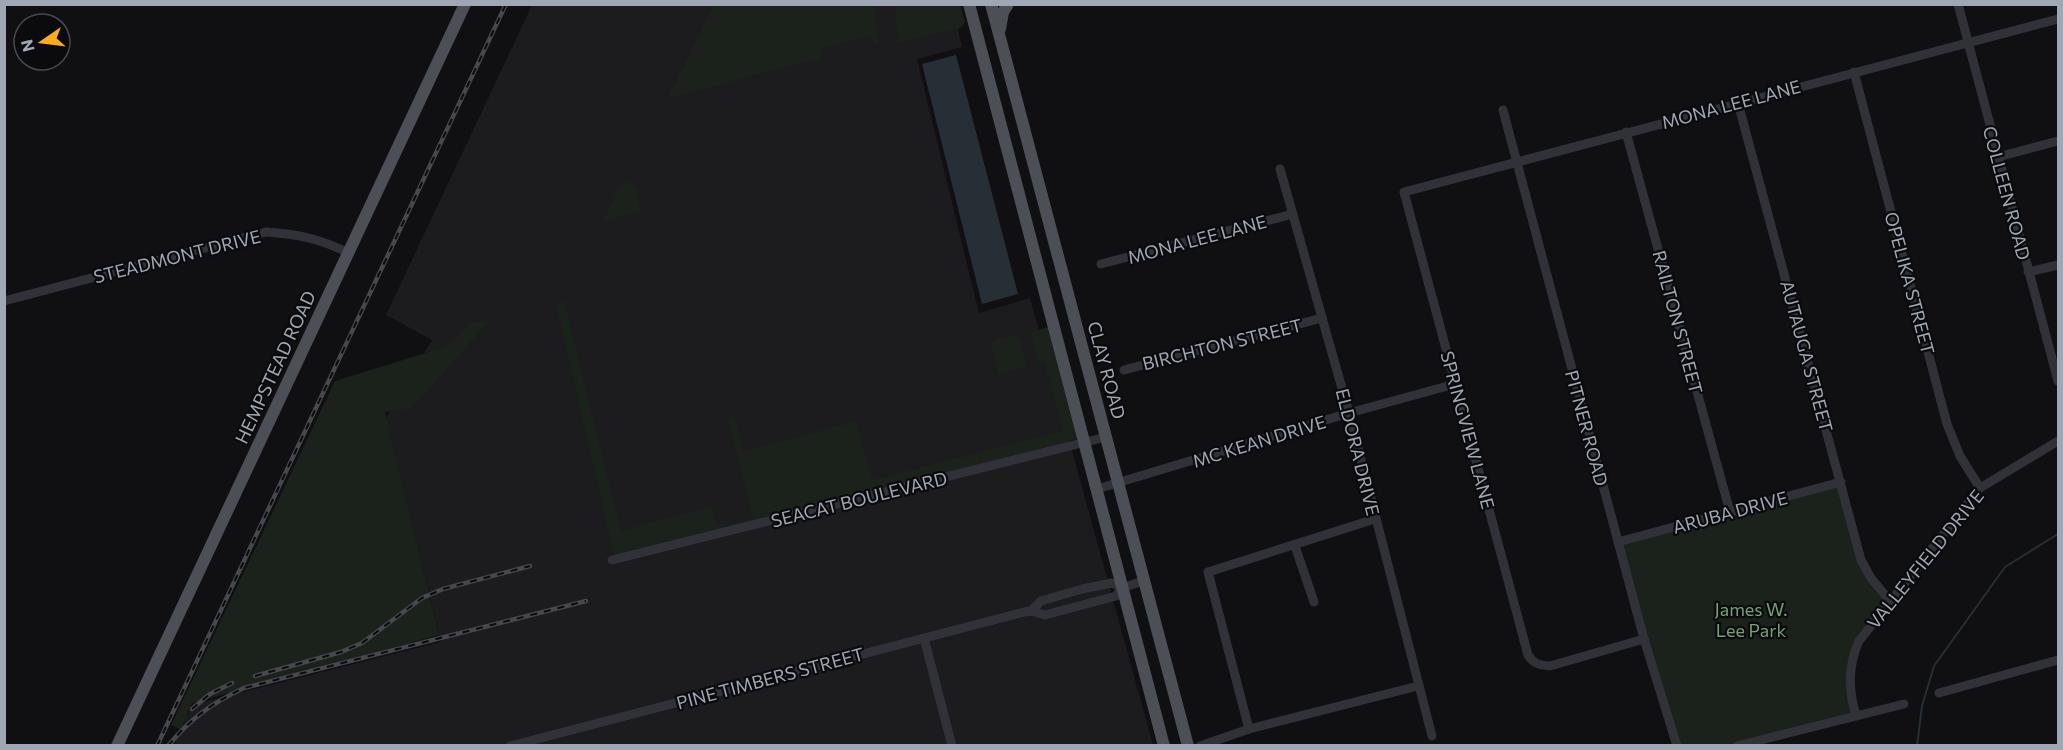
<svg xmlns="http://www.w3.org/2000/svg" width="2063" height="750" viewBox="0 0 2063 750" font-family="Commissioner,sans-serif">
<rect width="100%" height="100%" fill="#101012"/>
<path fill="#1c1c1f" d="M532,5H952L962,47L917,59L979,313L1030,298L1153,745L174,746L192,705L441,642L386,418L432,340L386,315Z"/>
<g fill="#1a221b">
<path d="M709,5H874L878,42L875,44L871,36L821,48L822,58L668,98L713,7Z"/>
<path d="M895,5H960L965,22L961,28L898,43Z"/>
<path d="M628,182L635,186L641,211L603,222L620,186Z"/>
<path d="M564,301L621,531L712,506L716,523L725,520L726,526L753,518L728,418L734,416L744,451L857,421L872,480L1063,431L1044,361L1038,363L1031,332L1048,327L1077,439L614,556L556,304Z"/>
<path d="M490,320L412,408L385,412L439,635L192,703L181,730L171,725L335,381L445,347L471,323Z"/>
<path d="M1014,335L1020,338L1027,367L999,374L991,344L995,339Z"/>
<path d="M1841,482L1861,560L1890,601L1854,652L1856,715L1737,745H1677L1618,542Z"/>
</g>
<path fill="#262f36" d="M956,55L1018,294L982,304L922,64Z"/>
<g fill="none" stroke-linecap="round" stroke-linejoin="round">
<path stroke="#262f36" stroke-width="2" d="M1917,746L1922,706L1934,666L2005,567L2058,534"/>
<g stroke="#313237" stroke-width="9">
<path d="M1958,4L2058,381"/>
<path d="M1854,72L1947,424L1960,456L1980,488"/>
<path d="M1738,103L1861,560L1871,578L1890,601"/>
<path d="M1503,110L1644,639L1677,746"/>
<path d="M1626,132L1730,512"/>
<path d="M1998,157L2058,141"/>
<path d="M1280,169L1349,413L1432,736"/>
<path d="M1101,264L1293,214"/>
<path d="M2028,272L2058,265"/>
<path d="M4,301L266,232C298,234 320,239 349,253"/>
<path d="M1124,370L1322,318"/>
<path d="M1097,489L1349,413L1455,384"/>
<path d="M1618,542L1841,482"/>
<path d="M1295,546L1314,602"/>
<path d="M612,560L1106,437"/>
<path d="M1031,611L1041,601L1082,589L1112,583L1122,588"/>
<path d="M924,638L952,746"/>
<path d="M1644,639L1550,666C1539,665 1534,664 1528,655L1404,192L2058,19"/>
<path d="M1939,693L2058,660"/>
<path d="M1856,715C1848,689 1848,666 1859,641L1980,488L2058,441"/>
<path d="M1249,729L1208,572L1375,519"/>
<path d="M510,746L1024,612L1031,611L1045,615L1116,596L1122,588L1143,581"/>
<path d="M1200,746L1249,729L1418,686"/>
<path d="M1737,746L1904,704"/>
</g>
<g stroke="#4d4f56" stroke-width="12">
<path d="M969,4L1164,746"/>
<path d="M991,4L1188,746"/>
<path d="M1000,29L1003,12L1008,4"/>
<path d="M117,746L465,4"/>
</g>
<defs>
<g id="rail">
<path d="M255,676L341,652L362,643L422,598L443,589L530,566"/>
<path d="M192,709L210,694L232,683"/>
<path d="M157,746L506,4"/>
<path d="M168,746C191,718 212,703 244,688L586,601"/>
</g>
</defs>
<use href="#rail" stroke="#46484e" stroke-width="4.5"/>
<use href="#rail" stroke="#0b0b0d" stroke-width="2" stroke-dasharray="7" stroke-linecap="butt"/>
</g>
<g text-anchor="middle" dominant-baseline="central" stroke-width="4.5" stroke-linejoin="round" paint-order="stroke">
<g font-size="18" fill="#a0a7b4" stroke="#0b0b0d">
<text transform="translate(1731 104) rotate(-15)">MONA LEE LANE</text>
<text transform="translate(2007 193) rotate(75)">COLLEEN ROAD</text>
<text transform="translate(1197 239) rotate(-15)">MONA LEE LANE</text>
<text transform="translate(177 256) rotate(-14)">STEADMONT DRIVE</text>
<text transform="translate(1910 283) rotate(75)">OPELIKA STREET</text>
<text transform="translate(1678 322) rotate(75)">RAILTON STREET</text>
<text transform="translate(1222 344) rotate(-14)">BIRCHTON STREET</text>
<text transform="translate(1807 356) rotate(75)">AUTAUGA STREET</text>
<text transform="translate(275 367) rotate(-65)">HEMPSTEAD ROAD</text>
<text transform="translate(1107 370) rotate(75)">CLAY ROAD</text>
<text transform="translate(1587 428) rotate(75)">PITNER ROAD</text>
<text transform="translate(1468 430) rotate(75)">SPRINGVIEW LANE</text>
<text transform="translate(1259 441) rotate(-17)">MC KEAN DRIVE</text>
<text transform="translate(1358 452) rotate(76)">ELDORA DRIVE</text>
<text transform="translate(859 499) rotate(-14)">SEACAT BOULEVARD</text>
<text transform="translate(1730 512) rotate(-15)">ARUBA DRIVE</text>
<text transform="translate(1925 559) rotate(-51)">VALLEYFIELD DRIVE</text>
<text transform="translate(770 678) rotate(-15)">PINE TIMBERS STREET</text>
</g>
<g font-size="18" fill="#75a177" stroke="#0b0b0d">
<text x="1751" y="609">James W.<tspan x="1751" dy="21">Lee Park</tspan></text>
</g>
</g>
<rect width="2063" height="750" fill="none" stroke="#a0a7b4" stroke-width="12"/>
<g transform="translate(42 42) rotate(256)"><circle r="28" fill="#0b0b0d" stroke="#474950" stroke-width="1.5"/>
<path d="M0-4.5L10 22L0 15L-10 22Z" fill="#ffac1b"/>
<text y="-9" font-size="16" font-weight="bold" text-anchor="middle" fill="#a0a7b4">N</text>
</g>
</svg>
